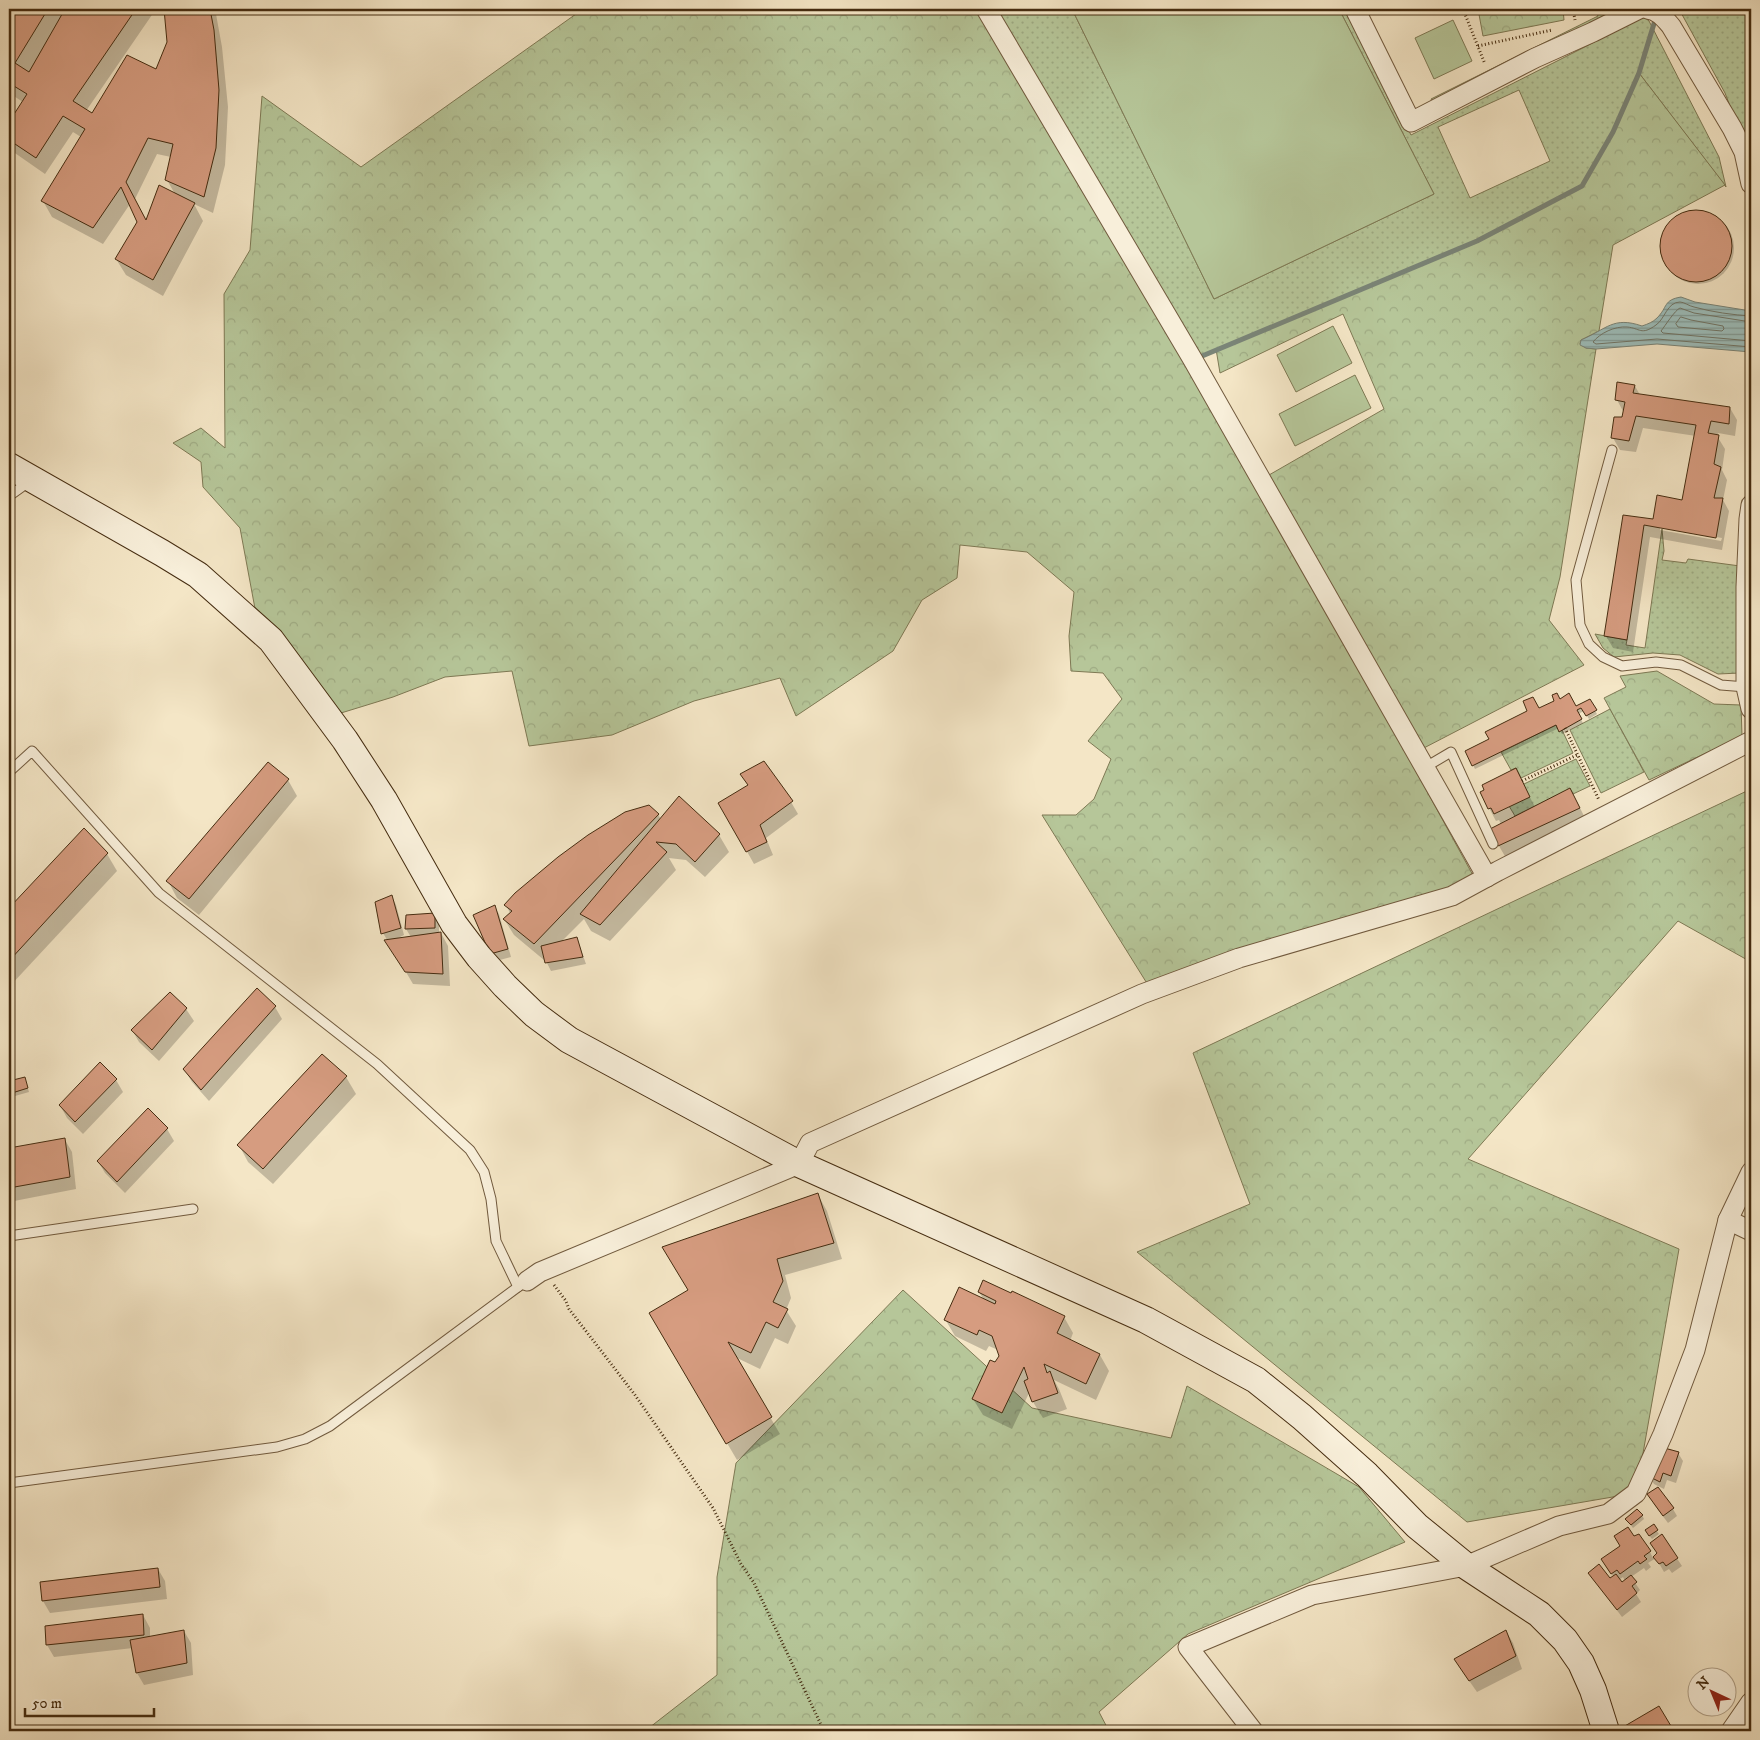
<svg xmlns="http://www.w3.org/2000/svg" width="1760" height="1740" viewBox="0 0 1760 1740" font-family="'IM FELL DW Pica',serif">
<defs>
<pattern id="grass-dots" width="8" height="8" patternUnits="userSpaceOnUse" patternTransform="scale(1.25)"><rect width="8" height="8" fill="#b6c699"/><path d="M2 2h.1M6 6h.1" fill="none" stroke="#9eaa83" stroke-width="1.8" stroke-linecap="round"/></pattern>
<pattern id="forest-crowns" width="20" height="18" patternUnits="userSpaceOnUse" patternTransform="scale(1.25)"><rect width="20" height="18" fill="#b6c699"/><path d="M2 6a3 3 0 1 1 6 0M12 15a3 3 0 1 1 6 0" fill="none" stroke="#9eaa83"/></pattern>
<pattern id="water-rules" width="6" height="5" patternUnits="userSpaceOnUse" patternTransform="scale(1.25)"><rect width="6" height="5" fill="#9dbebb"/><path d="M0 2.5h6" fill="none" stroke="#829b97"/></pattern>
</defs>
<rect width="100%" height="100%" fill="#f4e6c6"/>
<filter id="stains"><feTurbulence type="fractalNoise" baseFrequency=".004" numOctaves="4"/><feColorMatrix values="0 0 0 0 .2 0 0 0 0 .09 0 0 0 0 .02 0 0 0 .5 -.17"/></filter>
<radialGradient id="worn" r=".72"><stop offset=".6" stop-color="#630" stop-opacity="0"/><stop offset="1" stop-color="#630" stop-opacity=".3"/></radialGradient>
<g fill="url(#grass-dots)" stroke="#7e7954" fill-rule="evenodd">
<path d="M989,9H1072L1214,299L1434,194L1339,9H1347L1411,135L1644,17L1649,21L1719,157L1726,187L1639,73L1613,132L1582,186L1477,241L1196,359ZM1519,90L1550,161L1470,198L1438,127Z"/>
<path d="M1595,9H1618V11L1433,103L1431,99L1598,16Z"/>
<path d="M1679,9H1751V156L1750,158L1725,93Z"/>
<path d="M1662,529L1664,551L1662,560L1686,563L1688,559L1740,566V673L1718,674L1680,655L1653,653L1614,657L1603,648L1595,634L1627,640L1626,645L1645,648Z"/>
<path d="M1610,709L1644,772L1601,793L1570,730Z"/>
<path d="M1556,725L1559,731L1562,730L1573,753L1521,778L1516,768L1511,770L1501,752Z"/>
<path d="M1576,759L1590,786L1573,794L1570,789L1515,816L1509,806L1524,784Z"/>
</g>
<g fill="url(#forest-crowns)" stroke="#7e7954">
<path d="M583,9H980L1353,656L1475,879L1148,985L1042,815H1076L1094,799L1111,759L1088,741L1122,699L1103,673L1071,671L1069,636L1074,592L1027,552L960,545L957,578L922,600L893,651L796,716L780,678L694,701L612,735L529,746L512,671L445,677L393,697L341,713L256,614L240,528L203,487L201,462L173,443L201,428L225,448L224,294L250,250L262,96L361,167Z"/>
<path d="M1478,9H1563L1564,20L1483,36Z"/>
<path d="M1639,73L1725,185L1613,245L1599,331L1581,340L1580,344L1586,348L1596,349L1560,577L1549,620L1584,665L1420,750L1269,475L1384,409L1343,314L1220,373L1216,349L1477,241L1582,186L1613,132Z"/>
<path d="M1657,671L1714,704L1741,705L1742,736L1649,780L1604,698L1626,687L1620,676Z"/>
<path d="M1751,789V962L1678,921L1468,1159L1679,1249L1636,1493L1467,1522L1137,1252L1250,1204L1193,1053Z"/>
<path d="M903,1290L1032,1408L1171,1438L1187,1386L1359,1487L1405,1542L1188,1634L1099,1712L1109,1731H645L717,1675V1577L736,1463Z"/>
</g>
<g fill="#b6c699" stroke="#7e7954">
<path d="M1072,9H1339L1434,194L1214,299Z"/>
<path d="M1453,20L1472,61L1434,79L1415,38Z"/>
<path d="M1333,326L1352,363L1296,392L1277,355Z"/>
<path d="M1355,375L1371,408L1295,446L1279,414Z"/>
</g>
<path fill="url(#water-rules)" stroke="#7a8477" d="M1681,297L1695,302L1751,311V352L1657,344L1596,349L1586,348L1580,345L1581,340C1607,329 1613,316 1642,326C1648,324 1653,322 1657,318C1668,307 1663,300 1681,297Z"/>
<g fill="#0003" fill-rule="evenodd">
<path d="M9,9H156L86,111L93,115L157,71L168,43L165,9H213L216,14L222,47L228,107L225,165L213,213L194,204L203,221L163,296L126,275L116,259L138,222L130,204L103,244L52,217L43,201L81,137L73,132L45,174L12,151L9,146V124L23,102L9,93ZM157,154L171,157L167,180L175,194L146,222L135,199Z"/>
<circle cx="1698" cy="248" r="36"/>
<path d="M1635,386L1640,395L1730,408L1737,420L1735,436L1718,433L1717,436L1725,449L1722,470L1727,480L1723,500L1729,511L1722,550L1650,537L1633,652L1613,648L1606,636L1624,516L1655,520L1683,501L1696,436L1643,428L1636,452L1620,450L1613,438L1623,418L1624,413L1617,400ZM1660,527L1722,538L1721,541L1660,530Z"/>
<path d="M1560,700L1575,707L1589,701L1597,714L1589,719L1584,711L1578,714L1583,723L1562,734L1559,728L1475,769L1466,751L1490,740L1538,710Z"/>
<path d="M742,775L791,802L798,814L766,838L773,855L754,864L720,803L748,786Z"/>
<path d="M288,780L297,796L199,915L177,898L168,881Z"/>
<path d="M1522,782L1535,807L1577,802L1586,820L1506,858L1499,846L1501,824L1499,820L1496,821L1481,793Z"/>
<path d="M680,798L719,835L729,852L705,877L686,860L669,858L676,870L610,941L591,931L584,919L561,942L576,939L580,947L586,964L551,971L545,959L544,960L514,935L504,919L510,913L506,905L658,814L661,820Z"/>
<path d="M84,830L107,854L117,871L10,986L9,985V910Z"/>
<path d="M392,897L396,905L404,935L398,938V939L411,937L406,929L435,914L439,922V934L441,933L448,946L450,986L413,984L383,933Z"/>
<path d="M494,906L499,914L511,957L496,961L491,953Z"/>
<path d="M170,993L186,1009L194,1021L159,1061L139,1042L132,1030Z"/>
<path d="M275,1007L282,1019L209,1101L192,1082L184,1069Z"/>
<path d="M322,1055L346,1077L356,1094L273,1184L248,1162L239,1145Z"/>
<path d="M25,1078L29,1092L15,1096L10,1082Z"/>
<path d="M116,1080L123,1092L83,1134L67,1118L60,1105Z"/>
<path d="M167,1129L174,1141L125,1193L105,1173L98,1161Z"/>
<path d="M65,1140L72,1152L76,1189L9,1202V1149Z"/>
<path d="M818,1195L827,1211L842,1259L785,1275L791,1298L786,1310L796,1326L788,1344L775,1338L760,1369L735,1357L780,1434L737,1460L651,1314L689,1291Z"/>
<path d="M979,1292L1064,1317L1073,1333L1070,1341L1100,1355L1109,1371L1096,1400L1054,1380L1059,1389L1067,1409L1043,1418L1033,1402L1030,1391L1012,1429L983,1415L973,1399L996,1364L1000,1356L998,1350L989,1346L986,1351L955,1336L945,1319L984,1300Z"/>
<path d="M1678,1453L1683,1461L1676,1483L1667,1480L1664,1489L1654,1484L1649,1476Z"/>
<path d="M1653,1503L1673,1509L1677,1516L1668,1523Z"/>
<path d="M1642,1515L1644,1519L1633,1528L1627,1520Z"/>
<path d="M1653,1526L1659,1534L1652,1539L1648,1534Z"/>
<path d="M1662,1536L1682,1566L1672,1573L1669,1569L1664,1572L1656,1558L1648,1563L1651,1567L1646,1571L1644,1568L1631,1577L1640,1590L1636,1594L1641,1602L1622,1617L1589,1573L1610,1580L1614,1577L1607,1568L1634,1538L1650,1552L1653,1558L1658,1554ZM1623,1577L1625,1581L1622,1583L1619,1580Z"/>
<path d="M158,1569L165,1581L167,1599L50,1613L43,1601L41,1583Z"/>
<path d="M143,1615L150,1628V1638L184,1631L191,1643L193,1675L144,1685L137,1673L133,1648L54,1657L47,1645Z"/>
<path d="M1506,1631L1513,1643L1522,1669L1477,1692L1463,1672Z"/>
<path d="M1659,1708L1672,1731H1620V1730Z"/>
</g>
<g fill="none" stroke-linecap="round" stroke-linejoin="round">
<g stroke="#717566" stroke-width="1">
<path d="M1751,316C1733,315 1712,312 1694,307C1689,306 1684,302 1680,302C1667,302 1665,319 1656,325C1641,336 1640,328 1627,327C1615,326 1600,333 1593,342L1596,344L1657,339L1751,347"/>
<path d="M1681,317L1691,320L1723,326L1724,329L1722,331L1678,327L1676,324Z"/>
<path d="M1751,322L1694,313L1680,308C1675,310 1665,326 1661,331L1663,333L1751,341"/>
</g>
<path stroke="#7a8477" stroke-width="5" d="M1195,359L1477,241L1582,186L1613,132L1639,73L1656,17"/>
</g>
<g fill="#d69c80" stroke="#452c10">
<path d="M9,9H48L15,63L29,72L65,9H136L73,101L92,113L127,55L156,69L167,42L164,9H210L214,30L219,90L216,148L204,197L165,180L173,144L148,138L126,182L146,220L159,185L195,203L153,280L115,259L137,222L121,187L93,228L41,201L85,129L63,116L36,158L9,140V122L27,94L9,83Z"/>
<circle cx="1696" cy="246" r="36"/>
<path d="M1617,382L1635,385L1633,393L1730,407L1729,424L1711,421L1708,433L1719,435L1714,464L1721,467L1714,498H1723L1716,538L1644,525L1627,640L1604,636L1623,515L1653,519L1657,495L1682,500L1696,425L1636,416L1629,441L1611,438L1614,417H1622L1625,402L1615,400Z"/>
<path d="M1557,693L1560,699L1569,693L1576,706L1590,699L1597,710L1586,716L1581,708L1577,710L1582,719L1559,732L1556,725L1472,766L1465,751L1489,739L1485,732L1527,711L1523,701L1533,697L1539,708L1554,701L1552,695Z"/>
<path d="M764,761L793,801L760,825L767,842L746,852L718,803L748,785L740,774Z"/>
<path d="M268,762L289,779L189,899L166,881Z"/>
<path d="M1516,768L1530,797L1494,814L1491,808L1488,809L1480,792L1484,790L1482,785Z"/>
<path d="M1570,788L1580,808L1498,846L1490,829Z"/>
<path d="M679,796L720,834L695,862L676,844L656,842L667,852L600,925L580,914Z"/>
<path d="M649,805L659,814L534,944L503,919L512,911L504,905L515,893L558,857L588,835L625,812Z"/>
<path d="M84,828L108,853L9,961V908Z"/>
<path d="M392,895L401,928L381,934L375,902Z"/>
<path d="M495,905L508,949L490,954L473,915Z"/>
<path d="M435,913V928L405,929L406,915Z"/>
<path d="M441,932L443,974L405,972L384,940Z"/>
<path d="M577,937L583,957L545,963L541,946Z"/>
<path d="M257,988L276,1006L201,1090L183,1069Z"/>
<path d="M170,992L187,1008L152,1050L131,1030Z"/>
<path d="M322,1054L347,1076L263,1169L237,1145Z"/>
<path d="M100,1062L117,1079L75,1122L59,1105Z"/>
<path d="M25,1077L28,1088L12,1093L9,1081Z"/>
<path d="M148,1108L168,1128L117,1182L97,1161Z"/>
<path d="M65,1138L70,1177L9,1188V1148Z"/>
<path d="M818,1193L834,1243L777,1259L783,1281L773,1302L788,1309L778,1328L766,1322L751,1353L728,1342L772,1417L726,1444L649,1313L688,1290L662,1247Z"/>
<path d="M983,1280L1011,1293L1012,1291L1065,1316L1057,1333L1100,1354L1086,1384L1044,1364L1047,1373L1050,1371L1058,1393L1032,1402L1024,1381L1028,1379L1024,1367L1002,1413L972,1399L990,1360L995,1362L999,1356L992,1336L979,1330L977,1335L944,1320L959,1287L995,1304L996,1301L978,1292Z"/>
<path d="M1657,1446L1679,1452L1671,1476L1663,1473L1660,1482L1648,1476Z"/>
<path d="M1658,1487L1674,1508L1663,1516L1647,1494Z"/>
<path d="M1637,1509L1643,1515L1631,1525L1625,1519Z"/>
<path d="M1654,1524L1658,1530L1649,1536L1645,1530Z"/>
<path d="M1628,1527L1634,1536L1639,1534L1651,1551L1644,1556L1647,1559L1640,1564L1638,1561L1620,1574L1617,1570L1611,1574L1601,1559L1620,1546L1614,1536Z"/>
<path d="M1662,1534L1678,1558L1666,1566L1663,1562L1659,1564L1653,1557L1657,1553L1650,1543Z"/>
<path d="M1599,1564L1610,1578L1616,1574L1622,1582L1631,1575L1637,1582L1632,1586L1637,1593L1617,1610L1588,1573Z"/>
<path d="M158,1568L160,1587L42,1601L40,1582Z"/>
<path d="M143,1614L144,1635L46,1645L45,1626Z"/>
<path d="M184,1630L187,1663L136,1673L130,1640Z"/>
<path d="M1506,1630L1516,1656L1469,1681L1454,1659Z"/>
<path d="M1659,1706L1674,1731H1618V1730Z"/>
</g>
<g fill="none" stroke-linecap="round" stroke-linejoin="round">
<defs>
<g id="lane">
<path d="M1612,450L1576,580L1580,625L1589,644L1603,657L1622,666L1656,662L1681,665L1721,685L1746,687"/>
<path d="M9,496L30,481"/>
<path d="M1424,768L1451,752L1493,844"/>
<path d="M9,772L32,751L159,893L377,1064L470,1150L484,1172L491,1199L496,1241L518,1287"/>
<path d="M9,1236L193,1209"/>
<path d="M9,1483L277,1447L305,1439L330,1426L522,1284"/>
</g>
<g id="street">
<path d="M986,9L1193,360L1487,877"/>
<path d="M1355,9L1411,122L1535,58L1593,32L1639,9"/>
<path d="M1647,9C1658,10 1665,19 1671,26L1732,128L1744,152L1751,184"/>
<path d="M1751,505L1749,519L1746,587V687L1751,709"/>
<path d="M1728,1220L1751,1231"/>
<path d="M527,1281L540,1272L799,1164L810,1143L1142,994L1239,958L1452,896L1498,871L1751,741"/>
<path d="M1253,1731L1188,1647L1312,1595L1466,1566L1559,1526L1608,1514L1636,1493L1663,1434L1695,1350L1728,1220L1751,1172"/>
<path d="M1731,1731L1751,1702"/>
</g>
<path id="secondary" d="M9,466L162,553L198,575L271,640L345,740L384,800L454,924L479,957L505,986L534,1014L569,1040L799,1164L1146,1320L1256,1380L1302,1417L1367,1475L1417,1526L1466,1566L1539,1614L1565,1640L1581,1663L1593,1690L1606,1731"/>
</defs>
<use href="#lane" stroke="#715a3e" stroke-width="11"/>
<use href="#street" stroke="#715a3e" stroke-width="21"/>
<use href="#secondary" stroke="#452c10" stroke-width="28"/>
<g stroke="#452c10" stroke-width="3" stroke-dasharray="1 2.5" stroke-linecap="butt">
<path d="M1463,9L1485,64"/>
<path d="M1573,9L1575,20"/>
<path d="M1478,46L1552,30"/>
<path d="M1565,728L1599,800"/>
<path d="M1522,781L1577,755"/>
<path d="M554,1285L566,1301L569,1309L635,1395L713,1508L741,1564L754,1583L824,1731"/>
</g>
<use href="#lane" stroke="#f8efda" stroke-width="9"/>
<use href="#street" stroke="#f8efda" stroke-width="19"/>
<use href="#secondary" stroke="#f8efda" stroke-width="26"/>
</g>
<rect width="1760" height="1740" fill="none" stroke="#f4e6c6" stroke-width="30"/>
<rect x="10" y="10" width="1740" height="1720" fill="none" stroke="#452c10" stroke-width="2.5"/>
<rect x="15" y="15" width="1730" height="1710" fill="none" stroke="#452c10"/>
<g transform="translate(1712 1692) rotate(316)"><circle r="24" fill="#f8efda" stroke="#b0a189"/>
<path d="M0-4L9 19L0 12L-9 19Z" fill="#8f2418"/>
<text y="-8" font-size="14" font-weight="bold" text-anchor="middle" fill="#452c10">N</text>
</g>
<path d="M25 1708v8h129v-8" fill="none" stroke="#452c10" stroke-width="2.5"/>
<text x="32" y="1708" font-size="15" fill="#452c10" stroke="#f8efda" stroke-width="4" paint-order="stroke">50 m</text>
<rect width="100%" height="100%" filter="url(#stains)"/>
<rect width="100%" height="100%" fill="url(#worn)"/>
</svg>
